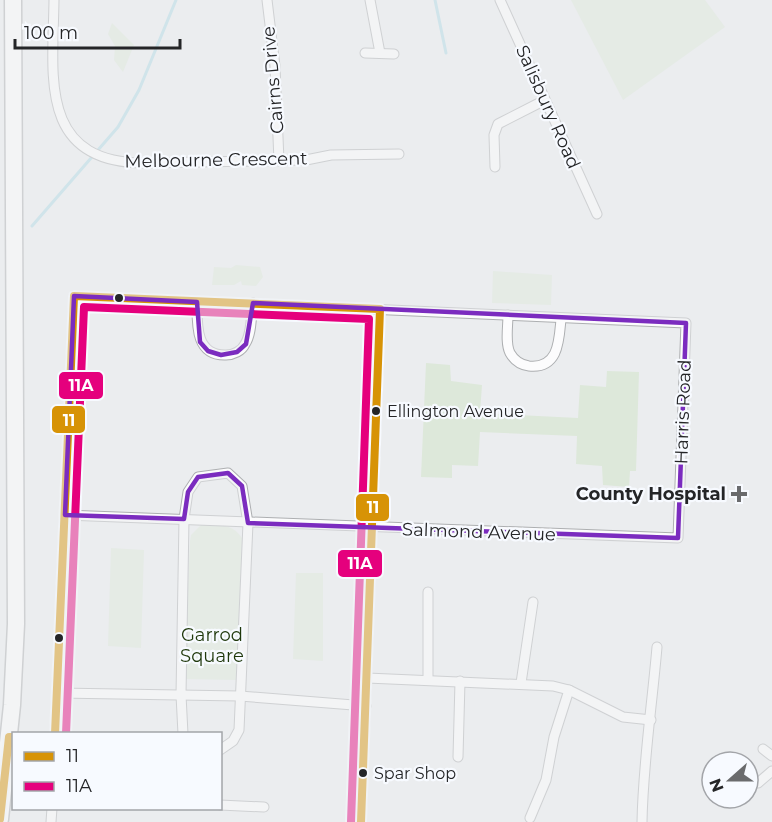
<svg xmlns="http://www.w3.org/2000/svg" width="772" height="822" viewBox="0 0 772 822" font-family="Montserrat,sans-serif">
<rect width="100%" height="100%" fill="#ebedef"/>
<g fill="#dde8da">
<path d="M571,0H705L725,27L623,100Z"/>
<path d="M112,23L134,45L123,72L114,60L115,46L108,34Z"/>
<path d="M236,265L260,267L263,277L256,286L242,285L241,281L234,285H212L214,267L231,268Z"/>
<path d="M493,271L552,275L551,305L492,303Z"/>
<path d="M426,363L450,365L451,381L482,385L480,413L578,418L580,385L606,387L607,371L639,372L636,471H630L629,487L603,485L602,466L576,464L577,436L480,432L478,466L452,465V478L421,477Z"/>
<path d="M201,525C217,525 233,523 242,538L237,680L184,679L190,541L191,535Z"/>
<path d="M111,548L144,550L141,648L108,646Z"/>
<path d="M296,573H323V661L293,659Z"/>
</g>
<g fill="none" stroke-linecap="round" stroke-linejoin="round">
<g stroke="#afd9e5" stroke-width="3">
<path d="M435,0L446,53"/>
<path d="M32,226L118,127L139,90L176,0"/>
</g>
<defs>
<g id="street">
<path d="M54,0C53,76 38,162 143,163L306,160L331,155L399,154"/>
<path d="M267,0L275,66L279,161"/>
<path d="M370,0L380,53"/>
<path d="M500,0L597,214"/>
<path d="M365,53L394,54"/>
<path d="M495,167L494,135L498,124L545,100"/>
<path d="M197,302C197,324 195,356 226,355C233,355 242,351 245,344C252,334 251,315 253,303"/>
<path d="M508,315C508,326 505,343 510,353C514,360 521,365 529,366C559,369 559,340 561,319"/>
<path d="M367,678L553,686L569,690L623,717L651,720"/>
<path d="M428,680V592"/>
<path d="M521,683L533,602"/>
<path d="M58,693L240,696L366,706"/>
<path d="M55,734L74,296L686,323L678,538L65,515"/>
<path d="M183,734L181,695L184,519L188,492L198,477L228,473L242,486L248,523L239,730L233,741L220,750"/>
<path d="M763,749L772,756"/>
<path d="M458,757L460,681"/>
<path d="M758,783L772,771"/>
<path d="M220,805L264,807"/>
<path d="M530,818L546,780L554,737L569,690"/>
<path d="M51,822L52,808"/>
<path d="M361,822L380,309"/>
<path d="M642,822C643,763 652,706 657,647"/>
</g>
<path id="highway" d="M0,819L12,705L16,624L13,0"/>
</defs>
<use href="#street" stroke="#adafb1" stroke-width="11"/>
<use href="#highway" stroke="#adafb1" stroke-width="19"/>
<use href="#street" stroke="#fcfcfd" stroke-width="9"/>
<use href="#highway" stroke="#fcfcfd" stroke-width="16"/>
<defs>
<g id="bus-1">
<path d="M55,734L74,296L380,309L361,822"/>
<path d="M0,819L9,737H14"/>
</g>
<path id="bus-2" d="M66,734L84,307L369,319L351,822"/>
</defs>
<use href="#bus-1" stroke="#f7faff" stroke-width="12"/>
<use href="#bus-2" stroke="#f7faff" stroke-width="12"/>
<use href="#bus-1" stroke="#d79306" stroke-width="8"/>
<use href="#bus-2" stroke="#e5007d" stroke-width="8"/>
</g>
<path d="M0 0H772V822H0ZM74,296L197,302L200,342L208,351L221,355L237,352L246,344L253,303L686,323L678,538L248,523L242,486L228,473L198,477L188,492L184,519L65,515Z" fill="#ebedef" fill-opacity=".55" fill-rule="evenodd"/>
<path fill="none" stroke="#7b2cbf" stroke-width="4.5" stroke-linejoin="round" d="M74,296L197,302L200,342L208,351L221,355L237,352L246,344L253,303L686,323L678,538L248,523L242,486L228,473L198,477L188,492L184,519L65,515Z"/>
<g fill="#242527" stroke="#f7faff" stroke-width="2">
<circle cx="119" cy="298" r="5"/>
<circle cx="376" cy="411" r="5"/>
<circle cx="59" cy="638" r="5"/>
<circle cx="363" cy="773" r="5"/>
</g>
<path fill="#6a6b6d" stroke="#f7faff" stroke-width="2" d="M736 485h6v6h6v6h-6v6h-6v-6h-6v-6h6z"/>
<g text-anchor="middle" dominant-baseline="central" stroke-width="4.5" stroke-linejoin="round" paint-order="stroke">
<g font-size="16" fill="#242527" stroke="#f7faff" text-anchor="start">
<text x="387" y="411">Ellington Avenue</text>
<text x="374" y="773">Spar Shop</text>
</g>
<g font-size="18" fill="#242527" stroke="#f7faff">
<text transform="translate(273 80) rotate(-95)">Cairns Drive</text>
<text transform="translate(548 107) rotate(66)">Salisbury Road</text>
<text transform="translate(216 160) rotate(-1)">Melbourne Crescent</text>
<text transform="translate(683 412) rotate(-88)">Harris Road</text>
<text transform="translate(479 532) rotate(2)">Salmond Avenue</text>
</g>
<g font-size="18" font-weight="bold" fill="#242527" stroke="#f7faff" text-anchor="end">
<text x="726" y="494">County Hospital</text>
</g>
<g font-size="18" fill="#1f380b" stroke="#f7faff">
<text x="212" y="635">Garrod<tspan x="212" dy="21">Square</tspan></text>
</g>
</g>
<g stroke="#f7faff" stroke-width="2">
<rect x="58" y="371" width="46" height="29" rx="6" fill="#e5007d"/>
<rect x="51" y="405" width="35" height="29" rx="6" fill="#d79306"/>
<rect x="355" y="493" width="35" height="29" rx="6" fill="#d79306"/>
<rect x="337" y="549" width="46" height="29" rx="6" fill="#e5007d"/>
</g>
<g font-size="16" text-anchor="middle" font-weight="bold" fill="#fff">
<text x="81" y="391">11A</text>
<text x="69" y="426">11</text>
<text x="373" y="513">11</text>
<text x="360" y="569">11A</text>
</g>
<rect x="12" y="732" width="210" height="78" fill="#f7faff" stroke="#a3a5a9" stroke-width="1.5"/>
<rect x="24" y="752" width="30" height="9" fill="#d79306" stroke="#a3a5a9" stroke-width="1.5"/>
<text x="66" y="762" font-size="18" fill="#242527">11</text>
<rect x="24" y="782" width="30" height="9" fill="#e5007d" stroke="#a3a5a9" stroke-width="1.5"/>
<text x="66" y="792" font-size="18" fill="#242527">11A</text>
<g transform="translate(730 780) rotate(249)"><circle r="28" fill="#f7faff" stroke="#a3a5a9" stroke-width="1.5"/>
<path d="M0-4.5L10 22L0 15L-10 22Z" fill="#6a6b6d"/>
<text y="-9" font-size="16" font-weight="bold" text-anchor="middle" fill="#242527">N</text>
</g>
<path d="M15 39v9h165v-9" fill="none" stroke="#242527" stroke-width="3"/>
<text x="24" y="39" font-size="18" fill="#242527" stroke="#f7faff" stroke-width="4.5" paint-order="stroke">100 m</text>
</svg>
